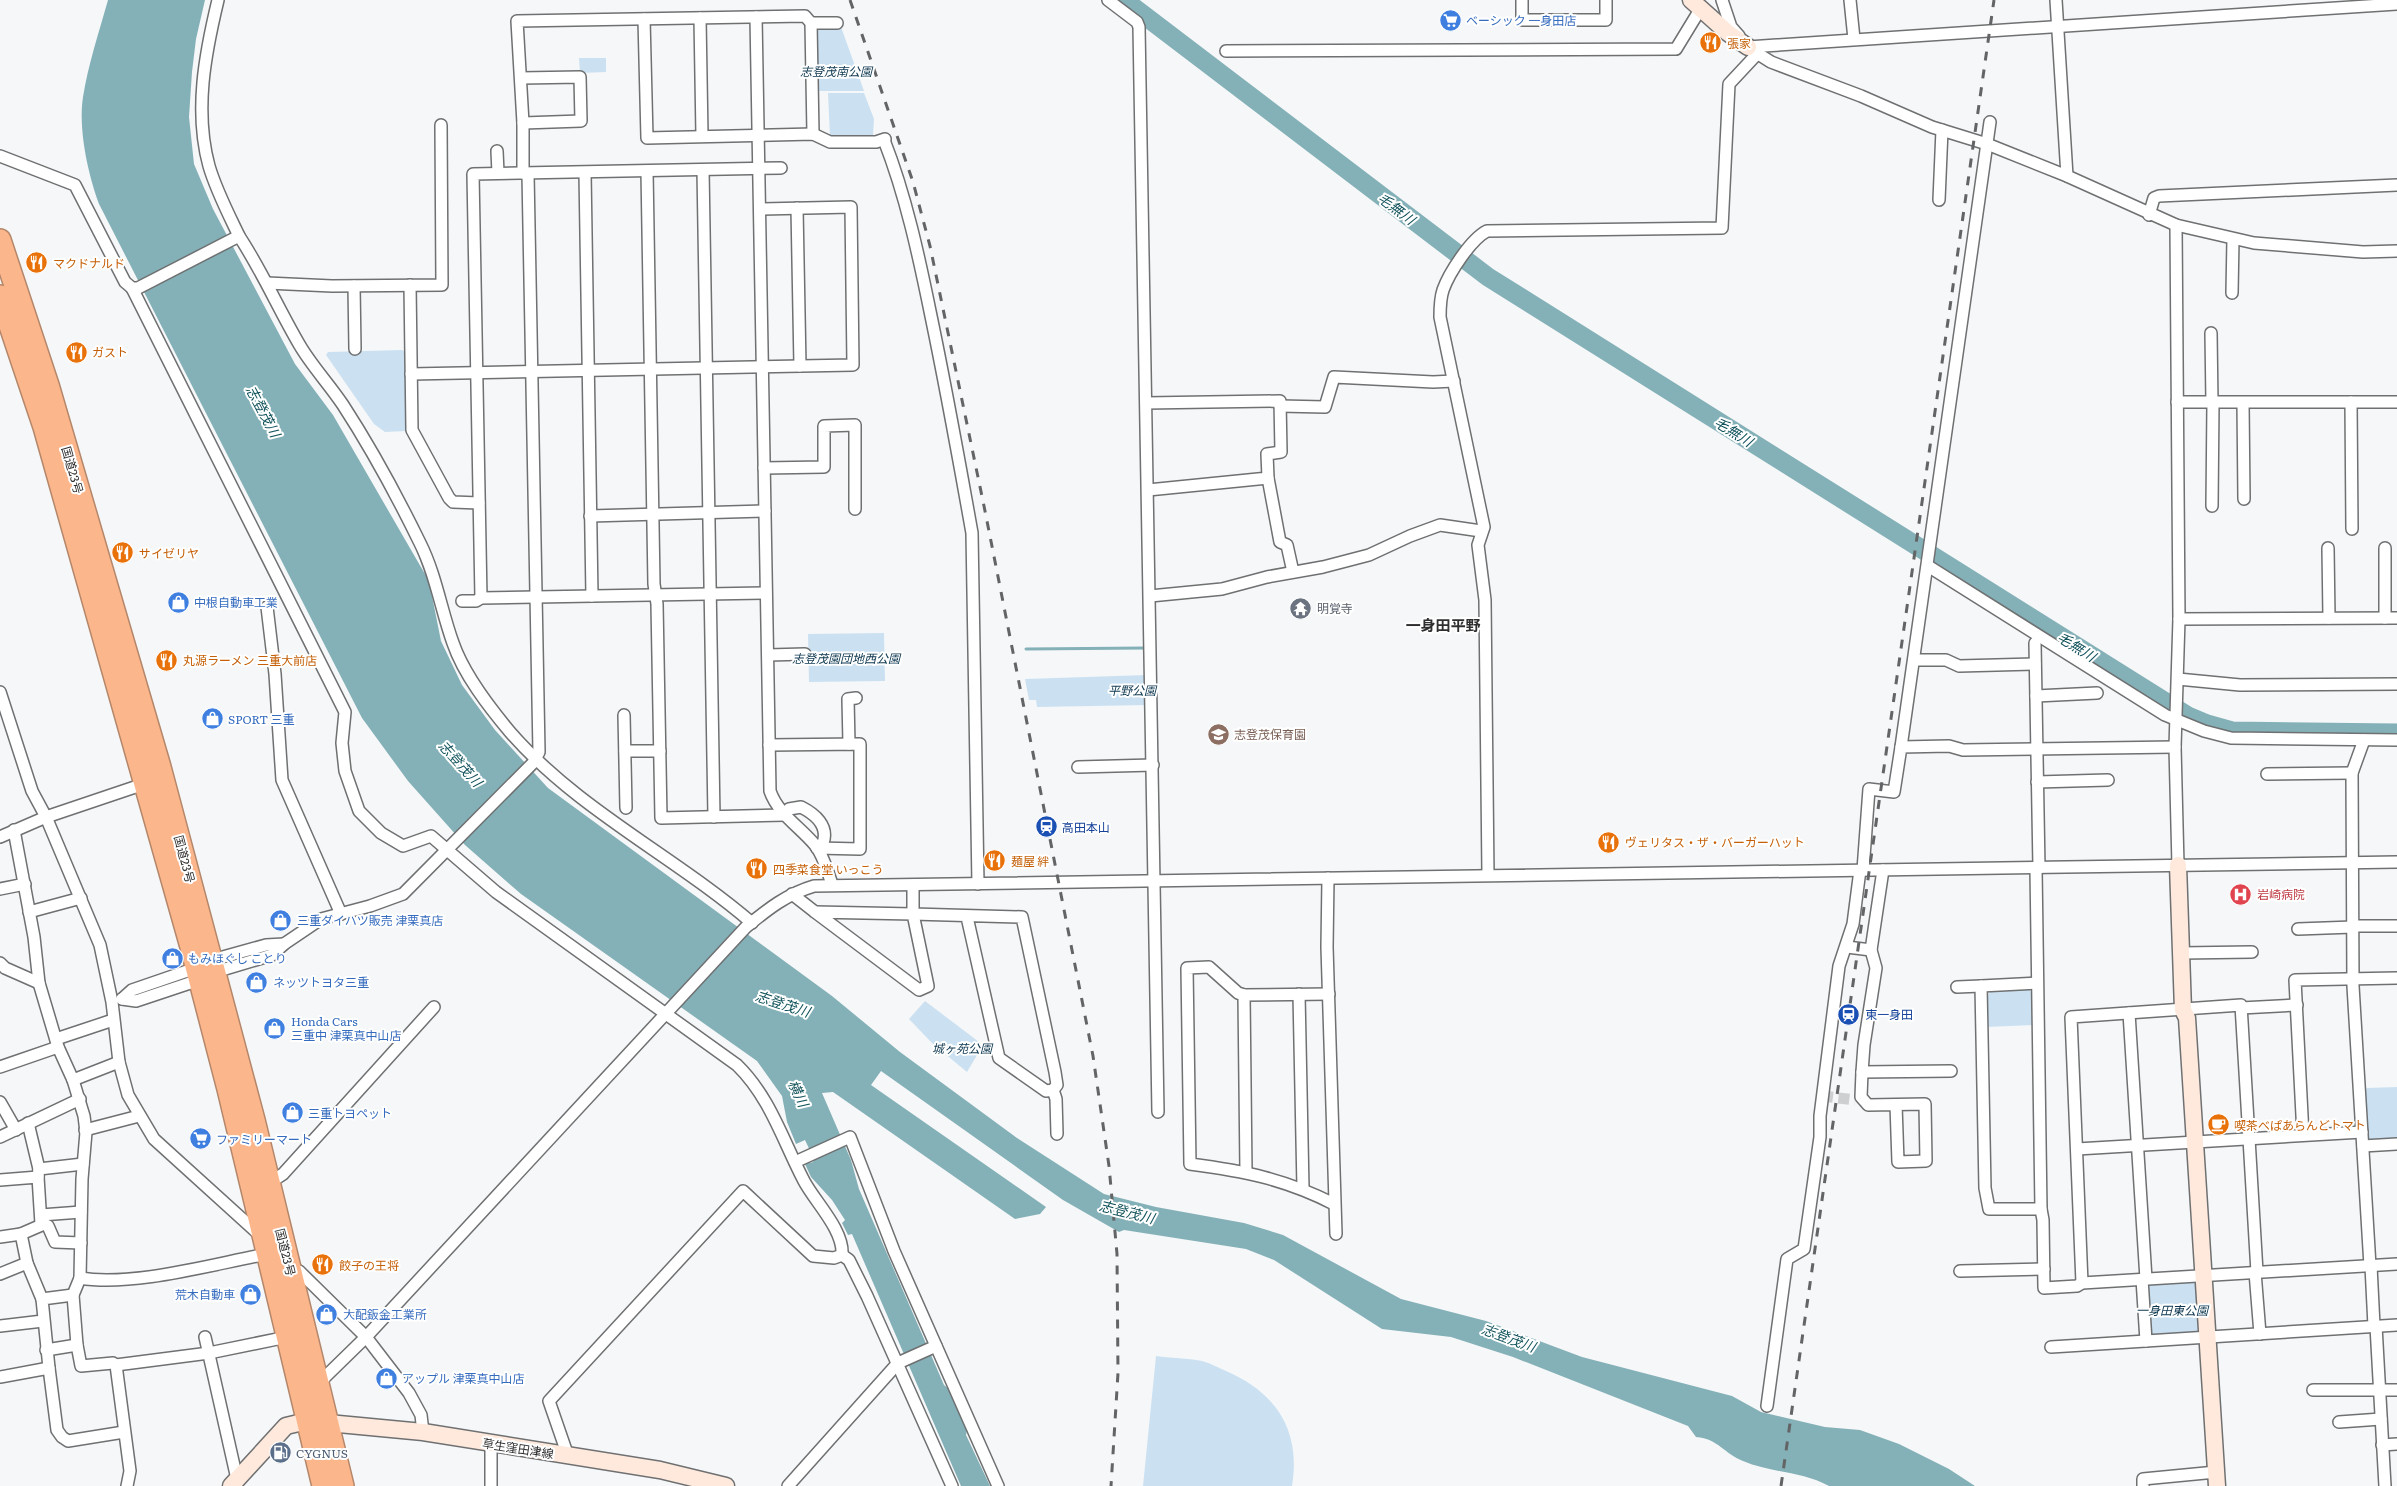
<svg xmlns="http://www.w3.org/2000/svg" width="2397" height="1486" viewBox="0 0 2397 1486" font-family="Literata,'Noto Sans JP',serif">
<rect width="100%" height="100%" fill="#f6f7f8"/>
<g fill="#cbe1f2">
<path d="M816,26L841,27L864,91H817Z"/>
<path d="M579,58H606V72L580,73Z"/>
<path d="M828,93H864L874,119L873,135H871V138L830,137Z"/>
<path d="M402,350L405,352L406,431L385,432L374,424L326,355L328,352Z"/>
<path d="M884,633L885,681L809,682L808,634Z"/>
<path d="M1147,675L1148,705L1037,707L1036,700H1029L1025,679Z"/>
<path d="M2028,988L2033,995V1025L1987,1027L1986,997L1992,990Z"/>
<path d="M925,1001L983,1045L967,1072L932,1043L909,1019Z"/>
<path d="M2397,1087V1140L2370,1141L2367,1138L2364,1091L2367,1088Z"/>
<path d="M2191,1282L2196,1284L2198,1332L2196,1335L2152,1337L2149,1335L2145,1287L2149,1284Z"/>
<path d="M1156,1356C1171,1358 1187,1358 1202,1361C1210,1363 1219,1368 1226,1371C1277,1393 1301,1431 1292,1486H1143Z"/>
</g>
<path fill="#84b1b8" d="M108,0H205L196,39L192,72L189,117L194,164L213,209L295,364L333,415L429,581L441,641L462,685L495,730L548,788L832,996L900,1052L1017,1138L1104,1194L1156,1207L1244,1223L1283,1235L1401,1299L1486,1321L1582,1357L1732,1396L1761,1412L1825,1427L1860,1430L1899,1444L1949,1469L1975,1486H1829C1802,1471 1771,1473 1743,1461C1724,1454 1719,1439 1696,1437L1688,1426L1513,1357L1451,1337L1382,1329L1274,1260L1246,1249L1124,1230L1119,1232L1063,1200L881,1071L871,1085L1046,1207L1040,1214L1015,1219L833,1092L822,1093L851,1160L859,1189L944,1385L949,1389L967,1430L966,1435L990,1486H961L852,1234L848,1235L842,1223L845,1220L832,1200L811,1177L805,1164L813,1162L814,1159L805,1140L796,1144L787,1122L782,1096L757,1061L521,894L465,845L408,781L362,718L99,204C88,174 78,129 83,97C88,65 99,32 108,0Z"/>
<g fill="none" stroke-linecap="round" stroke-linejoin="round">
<path stroke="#84b1b8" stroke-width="3" d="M1026,649L1145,648"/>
<path stroke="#84b1b8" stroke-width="19" d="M1124,0L1488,277L2188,716L2207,724L2232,731L2397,733"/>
<path stroke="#cecfd0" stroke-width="11" stroke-dasharray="11 5.5" stroke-linecap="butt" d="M1822,1096L1855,1100"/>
<defs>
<g id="street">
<path d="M218,0C205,54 194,111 209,166C216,190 228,213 239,236"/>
<path d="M1108,0L1137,22L1139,27L1158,1112"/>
<path d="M1522,0V20H1606V0"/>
<path d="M1722,0L1731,27L1739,36"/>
<path d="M1850,0L1854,39"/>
<path d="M2056,0L2067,176"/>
<path d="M756,17L770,791C778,814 800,827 815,845C824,856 827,871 832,884"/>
<path d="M700,18L702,136"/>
<path d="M644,19L647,138L813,134L830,142H876L885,139"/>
<path d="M811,23H837"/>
<path d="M1748,47L2397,4"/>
<path d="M1752,50L1771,62L1861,96L1932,127L1987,144L2067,176L2176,225L2254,243L2363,252L2397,251"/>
<path d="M1226,51L1676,49L1701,8"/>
<path d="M521,78L580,77L581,121L523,123"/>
<path d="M884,140C906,196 919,257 931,316C946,388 959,460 972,533L978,884"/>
<path d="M497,151L498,173"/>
<path d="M0,156L75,185L125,282L132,288H138L239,236C262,271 278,308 299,344C311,365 329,384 343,405C371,448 397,496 420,543C436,575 441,610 453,643C464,675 489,707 510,732C578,810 674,856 752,923"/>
<path d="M703,170L714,817"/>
<path d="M647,171L654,584L657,604L661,818L785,815L789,809L801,807C815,814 829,826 823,843L817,848"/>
<path d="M523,173V123L517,21L805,16L811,23L813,134"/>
<path d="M585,173L592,596"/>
<path d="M1939,200L1942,130"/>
<path d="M797,208L800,366"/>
<path d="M2149,215L2154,198L2159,196L2397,185"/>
<path d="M2176,225L2179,619L2175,747L2178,865"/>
<path d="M267,283L332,286L442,285L441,125"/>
<path d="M410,285L412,430L449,498L453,502L479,503"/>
<path d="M354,286L355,349"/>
<path d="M132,288L345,712L342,743L345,771L359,811L381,833L403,846L431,836L496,892L737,1065C770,1097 783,1141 804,1181C815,1202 844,1230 842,1255L834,1258L813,1256L743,1191L549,1401L568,1456"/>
<path d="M2232,293L2233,239"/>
<path d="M2211,333L2212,403"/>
<path d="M411,374L853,365L851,207L760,209"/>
<path d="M2177,402H2397"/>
<path d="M2351,402L2352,529"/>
<path d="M1146,403L1280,401L1281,452L1267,454L1268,478L1148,490"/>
<path d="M2243,403L2244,499"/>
<path d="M1280,406L1325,407L1334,377L1433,382L1454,381"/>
<path d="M764,468L824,467V426L855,425V509"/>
<path d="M1268,478L1280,542L1287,545L1293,572"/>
<path d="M2212,506L2213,403"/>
<path d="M590,516L765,511"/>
<path d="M2328,548L2329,618"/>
<path d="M1928,566L2165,715L2204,731L2231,738L2397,740"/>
<path d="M1150,596L1222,589L1267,577L1323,567L1369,555L1410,536L1440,525L1481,531"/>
<path d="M481,598L473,174L781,168"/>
<path d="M462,601H476L481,598L766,593"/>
<path d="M267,607L275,674L282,780L341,914"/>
<path d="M2385,618V548"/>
<path d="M2179,619L2397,618"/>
<path d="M2035,643L2039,868"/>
<path d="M768,655L805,654"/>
<path d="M1914,660H1946L1959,666L2035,664"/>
<path d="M2178,679L2240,685L2397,684"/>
<path d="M0,692L32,791L46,817L100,945L112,1002L119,1062L128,1095L154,1139L261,1236"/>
<path d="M2036,696L2097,693"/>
<path d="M624,715L626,808"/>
<path d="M2364,740L2352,773L2353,986L2370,1266"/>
<path d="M849,744L848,699L856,698"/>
<path d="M769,745L860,744V849L817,848"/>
<path d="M1901,747L1990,122"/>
<path d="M625,751H660"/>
<path d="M1078,767L1153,765"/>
<path d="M2267,774L2352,773"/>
<path d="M2037,782L2108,780"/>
<path d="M14,830L34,937L39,983L58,1047L73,1080L119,1062"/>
<path d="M0,837L46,817L144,784"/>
<path d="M2036,869L2041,1209L2043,1220L2044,1288L2077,1286L2082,1283L2397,1264"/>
<path d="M1863,870L1869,789L1894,792L1901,747L1949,746L1963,750L2175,747"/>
<path d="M1883,870L1871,950L1876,968L1864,1045L1862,1072L1951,1071"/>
<path d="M1488,875L1485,600L1478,545L1484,527L1440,317C1440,308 1440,299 1443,290C1449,273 1471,239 1487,231L1722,228L1729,84L1758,53"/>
<path d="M1328,878L1327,947L1336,1234"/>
<path d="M913,885V914L1022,917L1055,1072L1057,1085L1053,1090L1046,1091L999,1058L967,917"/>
<path d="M0,889L25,884"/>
<path d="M792,894L815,912"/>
<path d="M29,912L81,898"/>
<path d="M815,912L913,914L928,986L919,990Z"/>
<path d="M2353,926H2397"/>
<path d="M2298,929L2353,927"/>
<path d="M1847,947L1871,950"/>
<path d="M2181,953L2252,952"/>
<path d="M212,960L266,945L284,944"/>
<path d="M0,963L5,968L39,983"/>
<path d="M215,972L272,955L284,944L321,919L370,906L403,894L533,763L539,752L528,174"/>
<path d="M2037,983L1981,986L1985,1188L1989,1209H2041"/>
<path d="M1957,987L1981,986"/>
<path d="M1299,994L1303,1188"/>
<path d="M1244,995L1238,993L1209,967L1187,968L1190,1164C1244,1171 1285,1179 1334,1204"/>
<path d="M122,999L132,990L196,968"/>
<path d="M122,999L136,1001L199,980"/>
<path d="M2241,1008L2297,1005"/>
<path d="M2129,1013L2146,1279"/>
<path d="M56,1039L113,1020"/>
<path d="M0,1067L58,1047"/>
<path d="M1862,1072L1861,1097L1868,1105L1925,1104L1926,1161L1898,1162L1896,1105"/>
<path d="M73,1080L84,1116L86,1132L82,1179L80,1278"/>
<path d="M1053,1090L1056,1099L1057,1134"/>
<path d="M0,1102L16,1130"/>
<path d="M28,1123L39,1169"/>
<path d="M85,1130L139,1116"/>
<path d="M2303,1135L2295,980L2397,978"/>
<path d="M0,1137L80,1099"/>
<path d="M2363,1146L2397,1144"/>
<path d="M2077,1149L2362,1132"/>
<path d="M795,1162L850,1137L894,1251L998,1486"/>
<path d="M1246,1172L1244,995L1329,994"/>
<path d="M38,1177L39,1169L83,1164"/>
<path d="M0,1180L38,1177L41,1224"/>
<path d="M269,1183L283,1174L434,1007"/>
<path d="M41,1215L81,1212"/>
<path d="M0,1237L21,1234"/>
<path d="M267,1254C213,1264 133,1287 80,1278L73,1295L77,1345L81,1366L113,1363L116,1365L209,1353L287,1337"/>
<path d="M842,1255L849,1260L867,1296L952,1486"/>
<path d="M2371,1266L2374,1326"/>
<path d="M299,1271L366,1337L409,1393L421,1415L423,1432"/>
<path d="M1960,1271L2044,1269"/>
<path d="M2255,1272L2260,1334"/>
<path d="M0,1274L27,1263"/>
<path d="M2142,1279L2146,1341"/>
<path d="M2082,1283L2071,1017L2241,1005L2257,1272"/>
<path d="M42,1299L27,1263L21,1234L44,1224L48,1226L55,1242L81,1243"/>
<path d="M0,1326L43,1321"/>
<path d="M2376,1326L2385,1486"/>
<path d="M205,1337L237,1479"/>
<path d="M2051,1347L2397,1325"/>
<path d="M46,1350L77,1345"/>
<path d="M116,1365L130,1471L127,1486"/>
<path d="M49,1368L57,1430L62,1437L68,1441L124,1432"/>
<path d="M0,1377L49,1368L42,1299L73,1295"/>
<path d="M319,1387L325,1377L366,1337L746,927C768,909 787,894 814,886L2397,862"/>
<path d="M2313,1390H2397"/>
<path d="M1767,1406L1787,1259L1804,1249L1820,1137V1116L1839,966L1853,924L1860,870"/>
<path d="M2339,1422L2381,1419"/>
<path d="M491,1444V1486"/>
<path d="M2382,1445L2397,1444"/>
<path d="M788,1486L898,1363L936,1346"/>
<path d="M2143,1486V1479L2216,1472"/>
</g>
<g id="secondary">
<path d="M1691,0L1728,33L1748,47"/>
<path d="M2178,865L2183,1010L2187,1018L2217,1486"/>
<path d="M231,1486L286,1426L307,1421L423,1432L660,1470L726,1486"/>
</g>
<g id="highway">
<path d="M0,240L48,385L160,767L254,1120L343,1486"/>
<path d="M0,296L44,427L191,947L228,1089L323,1486"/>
</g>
</defs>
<use href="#street" stroke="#6f7071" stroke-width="14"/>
<use href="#secondary" stroke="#6f7071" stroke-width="19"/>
<use href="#highway" stroke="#b4876b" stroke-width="24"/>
<use href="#street" stroke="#fff" stroke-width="11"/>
<use href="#secondary" stroke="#fee9dc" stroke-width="16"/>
<use href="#highway" stroke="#fcb68b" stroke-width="21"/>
<g stroke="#636465" stroke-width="3" stroke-dasharray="9 9" stroke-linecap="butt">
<path d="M850,0L913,182L930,246L984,506L1093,1056L1109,1166L1117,1254L1118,1373L1111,1486"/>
<path d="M1781,1486L1994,0"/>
</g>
</g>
<defs>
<symbol id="supermarket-disc" viewBox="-11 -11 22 22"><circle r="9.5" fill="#3f7fe0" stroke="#fff"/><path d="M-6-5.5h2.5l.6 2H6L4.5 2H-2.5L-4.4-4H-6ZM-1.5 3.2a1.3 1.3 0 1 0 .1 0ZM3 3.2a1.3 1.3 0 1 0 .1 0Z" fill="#fff"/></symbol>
<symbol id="restaurant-disc" viewBox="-11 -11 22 22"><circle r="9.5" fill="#e8710a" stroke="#fff"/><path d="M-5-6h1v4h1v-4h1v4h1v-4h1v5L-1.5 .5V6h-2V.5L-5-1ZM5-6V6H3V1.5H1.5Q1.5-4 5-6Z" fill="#fff"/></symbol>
<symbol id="shop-disc" viewBox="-11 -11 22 22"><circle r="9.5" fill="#3f7fe0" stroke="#fff"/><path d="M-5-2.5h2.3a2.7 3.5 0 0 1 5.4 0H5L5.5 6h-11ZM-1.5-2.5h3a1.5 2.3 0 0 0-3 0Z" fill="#fff"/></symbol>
<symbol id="temple-disc" viewBox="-11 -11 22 22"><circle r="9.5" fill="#6b7280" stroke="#fff"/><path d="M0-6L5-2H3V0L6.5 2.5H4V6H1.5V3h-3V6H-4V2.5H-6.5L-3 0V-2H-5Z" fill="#fff"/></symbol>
<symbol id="school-disc" viewBox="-11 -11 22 22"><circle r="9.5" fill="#8d6e63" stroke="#fff"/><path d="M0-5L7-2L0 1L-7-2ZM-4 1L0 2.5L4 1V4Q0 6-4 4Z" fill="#fff"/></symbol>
<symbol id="station-disc" viewBox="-11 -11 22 22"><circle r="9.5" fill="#1a4fb4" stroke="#fff"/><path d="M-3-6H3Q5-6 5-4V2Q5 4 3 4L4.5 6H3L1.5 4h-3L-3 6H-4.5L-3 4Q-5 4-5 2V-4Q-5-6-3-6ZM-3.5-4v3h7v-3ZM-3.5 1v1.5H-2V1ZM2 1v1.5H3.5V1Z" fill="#fff"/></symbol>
<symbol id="hospital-disc" viewBox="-11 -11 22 22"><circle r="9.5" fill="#e0444e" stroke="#fff"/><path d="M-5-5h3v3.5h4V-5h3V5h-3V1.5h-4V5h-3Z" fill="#fff"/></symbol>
<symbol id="cafe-disc" viewBox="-11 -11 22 22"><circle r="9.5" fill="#e8710a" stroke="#fff"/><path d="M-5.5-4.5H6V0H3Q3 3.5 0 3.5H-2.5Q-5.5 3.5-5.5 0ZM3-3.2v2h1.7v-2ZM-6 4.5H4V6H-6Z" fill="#fff"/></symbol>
<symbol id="fuel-disc" viewBox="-11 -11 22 22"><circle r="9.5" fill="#5c6f8a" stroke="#fff"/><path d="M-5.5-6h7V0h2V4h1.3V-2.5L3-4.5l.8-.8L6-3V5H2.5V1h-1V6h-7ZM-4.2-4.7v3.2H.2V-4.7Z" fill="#fff"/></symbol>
</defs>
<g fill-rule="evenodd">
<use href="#supermarket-disc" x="1438" y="8" width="25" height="25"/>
<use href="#restaurant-disc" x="1698" y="30" width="25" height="25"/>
<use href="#restaurant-disc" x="24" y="250" width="25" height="25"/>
<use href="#restaurant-disc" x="64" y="340" width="25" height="25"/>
<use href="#restaurant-disc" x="110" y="540" width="25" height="25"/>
<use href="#shop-disc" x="166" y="590" width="25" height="25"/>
<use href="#temple-disc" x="1288" y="596" width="25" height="25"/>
<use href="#restaurant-disc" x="154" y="648" width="25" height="25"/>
<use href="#shop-disc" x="200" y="706" width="25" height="25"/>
<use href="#school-disc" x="1206" y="722" width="25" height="25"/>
<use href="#station-disc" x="1034" y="814" width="25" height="25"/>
<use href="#restaurant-disc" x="1596" y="830" width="25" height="25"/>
<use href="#restaurant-disc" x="982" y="848" width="25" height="25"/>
<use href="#restaurant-disc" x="744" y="856" width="25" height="25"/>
<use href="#hospital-disc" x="2228" y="882" width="25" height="25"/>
<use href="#shop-disc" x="268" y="908" width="25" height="25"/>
<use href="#shop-disc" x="160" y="946" width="25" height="25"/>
<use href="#shop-disc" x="244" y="970" width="25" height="25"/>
<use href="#station-disc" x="1836" y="1002" width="25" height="25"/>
<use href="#shop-disc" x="262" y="1016" width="25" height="25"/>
<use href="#shop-disc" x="280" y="1100" width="25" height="25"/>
<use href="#cafe-disc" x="2206" y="1112" width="25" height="25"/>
<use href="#supermarket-disc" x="188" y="1126" width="25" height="25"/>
<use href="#restaurant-disc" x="310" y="1252" width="25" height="25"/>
<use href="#shop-disc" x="238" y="1282" width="25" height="25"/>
<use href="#shop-disc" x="314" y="1302" width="25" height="25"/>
<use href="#shop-disc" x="374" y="1366" width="25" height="25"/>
<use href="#fuel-disc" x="268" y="1440" width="25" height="25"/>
</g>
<g text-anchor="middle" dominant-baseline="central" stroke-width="4" stroke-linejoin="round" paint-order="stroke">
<g font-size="12" fill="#366cbe" stroke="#fff" text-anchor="start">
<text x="1466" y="20">ベーシック 一身田店</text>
<text x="194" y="602">中根自動車工業</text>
<text x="228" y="719">SPORT 三重</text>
<text x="297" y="920">三重ダイハツ販売 津栗真店</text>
<text x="188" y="958">もみほぐし ことり</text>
<text x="273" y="982">ネッツトヨタ三重</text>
<text x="291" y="1021">Honda Cars<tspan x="291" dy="14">三重中 津栗真中山店</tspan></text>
<text x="308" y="1113">三重トヨペット</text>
<text x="216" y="1139">ファミリーマート</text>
<text x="235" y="1294" text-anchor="end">荒木自動車</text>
<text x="343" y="1314">大配鈑金工業所</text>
<text x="402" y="1378">アップル 津栗真中山店</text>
</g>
<g font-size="12" fill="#c56008" stroke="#fff" text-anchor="start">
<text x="1727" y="43">張家</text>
<text x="53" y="263">マクドナルド</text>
<text x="92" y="352">ガスト</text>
<text x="139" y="553">サイゼリヤ</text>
<text x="183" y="660">丸源ラーメン 三重大前店</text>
<text x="1625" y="842">ヴェリタス・ザ・バーガーハット</text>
<text x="1011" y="861">麺屋 絆</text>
<text x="773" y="869">四季菜食堂 いっこう</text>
<text x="2234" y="1125">喫茶べぱあらんどトマト</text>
<text x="339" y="1265">餃子の王将</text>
</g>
<g font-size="12" font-style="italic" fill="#0b354e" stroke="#fff">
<text x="836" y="71">志登茂南公園</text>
<text x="846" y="658">志登茂園団地西公園</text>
<text x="1132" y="690">平野公園</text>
<text x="962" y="1048">城ヶ苑公園</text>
<text x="2172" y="1310">一身田東公園</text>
</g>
<g font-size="12" fill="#2f2f30" stroke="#fff">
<text transform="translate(73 470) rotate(74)">国道23号</text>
<text transform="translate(185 859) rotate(75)">国道23号</text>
<text transform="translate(286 1252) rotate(76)">国道23号</text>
<text transform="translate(518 1448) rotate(9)">草生窪田津線</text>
</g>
<g font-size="12" fill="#5b616d" stroke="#fff" text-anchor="start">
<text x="1317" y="608">明覚寺</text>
</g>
<g font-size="12" fill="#785e54" stroke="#fff" text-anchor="start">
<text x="1234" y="734">志登茂保育園</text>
</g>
<g font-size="12" fill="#164399" stroke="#fff" text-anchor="start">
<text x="1062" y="827">高田本山</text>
<text x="1865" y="1014">東一身田</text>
</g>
<g font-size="12" fill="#be3a42" stroke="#fff" text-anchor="start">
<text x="2257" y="894">岩崎病院</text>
</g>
<g font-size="12" fill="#4e5e75" stroke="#fff" text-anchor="start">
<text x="296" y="1453">CYGNUS</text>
</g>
<g font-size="14" font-style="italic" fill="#12535c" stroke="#fff">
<text transform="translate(1397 208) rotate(37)">毛無川</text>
<text transform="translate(264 411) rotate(62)">志登茂川</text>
<text transform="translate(1734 431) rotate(32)">毛無川</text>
<text transform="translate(2077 646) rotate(32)">毛無川</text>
<text transform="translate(461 763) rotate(48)">志登茂川</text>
<text transform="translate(783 1003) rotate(18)">志登茂川</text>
<text transform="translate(799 1093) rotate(64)">横川</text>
<text transform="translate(1127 1211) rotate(14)">志登茂川</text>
<text transform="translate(1509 1337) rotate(20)">志登茂川</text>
</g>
<g font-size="15" font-weight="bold" fill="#2f2f30" stroke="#fff">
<text x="1443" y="624">一身田平野</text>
</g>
</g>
</svg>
